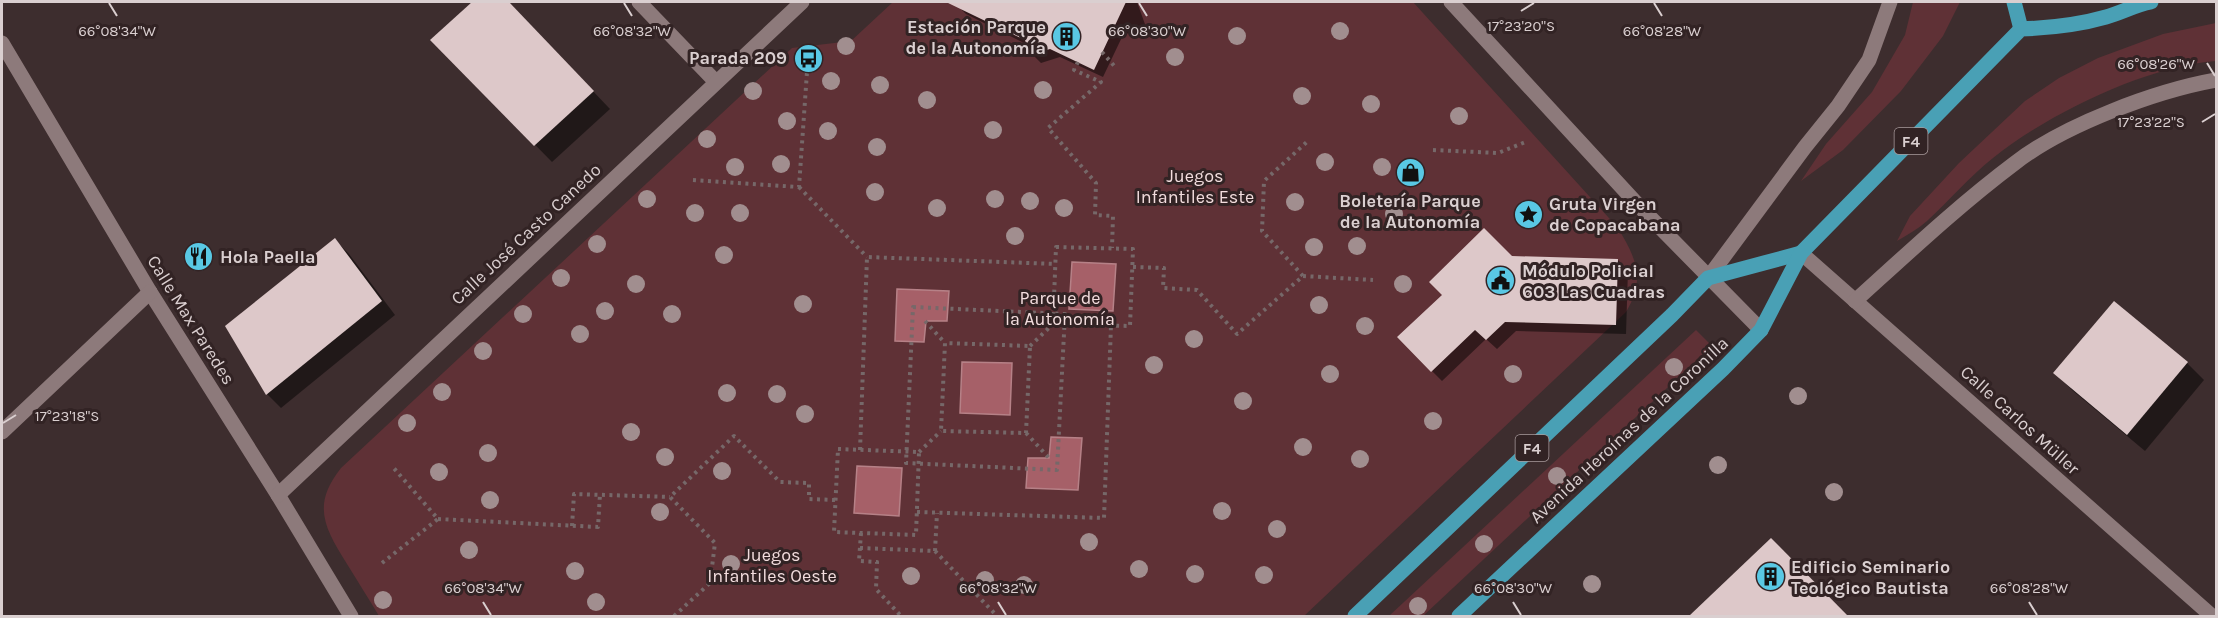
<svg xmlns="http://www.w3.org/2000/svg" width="2218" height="618" viewBox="0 0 2218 618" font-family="Karla,sans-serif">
<rect width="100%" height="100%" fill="#3d2d2e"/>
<g fill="#5f3136">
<path d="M893,2H1413L1618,228C1636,258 1646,279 1626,312L1304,616H379C369,599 358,582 347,564C325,528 311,506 341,468L792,48L851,41Z"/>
<path d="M1913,2H1960L1943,36L1901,91L1843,150L1801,181L1826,144L1872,92L1905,35Z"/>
<path d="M2216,23V61C2146,66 2048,114 1993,158C1969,177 1950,200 1927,221C1918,229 1907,235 1897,241L1910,216L1959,163L2025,101L2059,78L2098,58L2163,34Z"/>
<path d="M1696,330L1712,346L1423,616H1389Z"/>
</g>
<g fill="#a66068" stroke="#b68187" stroke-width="1.5">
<path d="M1072,262L1116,264L1113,311L1069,309Z"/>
<path d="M897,289L949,291L947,321H926L924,342L895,341Z"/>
<path d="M962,362L1012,363L1010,415L960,413Z"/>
<path d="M1051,437L1082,438L1078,490L1026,488L1028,458H1049Z"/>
<path d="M857,466L902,468L899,516L854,513Z"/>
</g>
<g fill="#0007">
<path d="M474,2H508L610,109L552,162L432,40Z"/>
<path d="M959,2H1137L1146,27L1123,35L1103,77L1060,57L1041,63L1032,54L1028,45L966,14L957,5Z"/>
<path d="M335,240L349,254L395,315L281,408L267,394Z"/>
<path d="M1511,258L1618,260L1628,270L1626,334L1516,331L1497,349L1486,339L1442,381L1432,371Z"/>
<path d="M2114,303L2187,363L2204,380L2145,451L2072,390L2055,373Z"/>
<path d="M1771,540L1846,616H1691Z"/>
</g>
<g fill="#ddc8c9">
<path d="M472,2H509L594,91L534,146L430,40Z"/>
<path d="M946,2H1126L1094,70L1050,49L1030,55L1025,40Z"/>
<path d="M1484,228L1512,256L1618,259L1616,325L1505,322L1486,340L1475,330L1431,372L1397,337L1442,295L1429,282Z"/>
<path d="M335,238L382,301L266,395L225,326Z"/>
<path d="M2114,301L2188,362L2127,435L2053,373Z"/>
<path d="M1771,538L1848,616H1689Z"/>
</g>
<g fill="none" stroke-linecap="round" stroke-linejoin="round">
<g stroke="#766869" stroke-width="4" stroke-dasharray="3 4.5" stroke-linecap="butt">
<path d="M1102,52L1116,68"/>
<path d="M1078,62L1074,70L1101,82L1048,128L1096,183L1095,215L1113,216L1112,248"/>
<path d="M1433,150L1498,153L1528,141"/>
<path d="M693,180L799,187L807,72"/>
<path d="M799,187L867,257"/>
<path d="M1056,247L1133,249L1130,326L1053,324Z"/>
<path d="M1133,267L1164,268L1163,288L1197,290L1237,334L1303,276L1262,231L1264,181L1308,141"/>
<path d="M1303,276L1373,280"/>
<path d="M913,307L1065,314L1057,470L906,463Z"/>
<path d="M925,321L945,343L941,431L1026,433L1030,346L945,343"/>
<path d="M1030,346L1053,324"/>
<path d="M1026,433L1050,459"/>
<path d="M838,449L919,452L916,535L834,532Z"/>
<path d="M860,450L867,257L1056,264"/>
<path d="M919,452L941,431"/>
<path d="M917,512L1104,518L1111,325"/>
<path d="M438,519L598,527L600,494"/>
<path d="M572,526L574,494L670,497"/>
<path d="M861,533L859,561L877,562L876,589L901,616"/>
<path d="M860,548L935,551L937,513"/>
<path d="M935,551L997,616"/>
<path d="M382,563L438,519L392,466"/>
<path d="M674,616L710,583L715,543L670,497L734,436L780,482L809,483V499L835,500"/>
</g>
<g stroke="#8d7a7b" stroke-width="15">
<path d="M639,2L715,81"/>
<path d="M1451,2L1639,206L1761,330"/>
<path d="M2,43L150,292L278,495L351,616"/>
<path d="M1801,253L2212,616"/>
<path d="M1708,278L1805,147L1838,106L1869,60L1890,2"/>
<path d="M1855,301C1907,254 1959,205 2015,163C2064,125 2155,91 2216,80"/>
<path d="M2,432L150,292"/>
<path d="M278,495L802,2"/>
</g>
<g stroke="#49a0b5" stroke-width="15">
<path d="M2014,2L2021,29"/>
<path d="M1355,616L1672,315L1708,278L1801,253"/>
<path d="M1459,616L1723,369L1761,330L1801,253L2021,29C2050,28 2078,25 2106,17C2121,13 2135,5 2151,2"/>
</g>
</g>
<g fill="#a18e8f">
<circle cx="1340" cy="31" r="9"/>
<circle cx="1237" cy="36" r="9"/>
<circle cx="846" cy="46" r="9"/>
<circle cx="1175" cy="57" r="9"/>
<circle cx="831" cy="81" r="9"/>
<circle cx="880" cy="85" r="9"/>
<circle cx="1043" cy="90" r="9"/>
<circle cx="753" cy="91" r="9"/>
<circle cx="1302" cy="96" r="9"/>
<circle cx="927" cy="100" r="9"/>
<circle cx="1371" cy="104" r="9"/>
<circle cx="1459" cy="116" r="9"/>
<circle cx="787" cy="121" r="9"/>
<circle cx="993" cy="130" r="9"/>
<circle cx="828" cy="131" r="9"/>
<circle cx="707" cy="139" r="9"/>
<circle cx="877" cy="147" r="9"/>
<circle cx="1325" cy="162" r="9"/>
<circle cx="781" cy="164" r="9"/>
<circle cx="735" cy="167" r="9"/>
<circle cx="1382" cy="167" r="9"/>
<circle cx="875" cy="192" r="9"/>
<circle cx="647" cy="199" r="9"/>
<circle cx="995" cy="199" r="9"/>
<circle cx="1030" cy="201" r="9"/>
<circle cx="1295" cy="202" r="9"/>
<circle cx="937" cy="208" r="9"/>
<circle cx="1064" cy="208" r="9"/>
<circle cx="695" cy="213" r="9"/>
<circle cx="740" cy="213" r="9"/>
<circle cx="1394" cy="214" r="9"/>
<circle cx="1015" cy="236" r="9"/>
<circle cx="597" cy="244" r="9"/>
<circle cx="1357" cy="246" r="9"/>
<circle cx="1314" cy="247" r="9"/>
<circle cx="724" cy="255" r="9"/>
<circle cx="561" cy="278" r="9"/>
<circle cx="636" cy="284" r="9"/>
<circle cx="1403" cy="284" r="9"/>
<circle cx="803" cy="304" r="9"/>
<circle cx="1319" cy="305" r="9"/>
<circle cx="605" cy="311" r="9"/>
<circle cx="523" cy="314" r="9"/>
<circle cx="672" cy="314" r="9"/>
<circle cx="1365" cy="326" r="9"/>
<circle cx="580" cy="334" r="9"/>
<circle cx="1194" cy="339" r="9"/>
<circle cx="483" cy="351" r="9"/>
<circle cx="1154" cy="365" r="9"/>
<circle cx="1674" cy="367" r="9"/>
<circle cx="1330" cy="374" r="9"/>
<circle cx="1513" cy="374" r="9"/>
<circle cx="442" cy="392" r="9"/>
<circle cx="727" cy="393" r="9"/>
<circle cx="777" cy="394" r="9"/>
<circle cx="1798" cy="396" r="9"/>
<circle cx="1243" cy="401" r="9"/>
<circle cx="805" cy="414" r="9"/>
<circle cx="1433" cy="421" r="9"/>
<circle cx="407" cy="423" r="9"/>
<circle cx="631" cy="432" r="9"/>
<circle cx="1303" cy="447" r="9"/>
<circle cx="488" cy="453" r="9"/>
<circle cx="665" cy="457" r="9"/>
<circle cx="1360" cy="459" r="9"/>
<circle cx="1718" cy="465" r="9"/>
<circle cx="722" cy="471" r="9"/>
<circle cx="439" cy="472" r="9"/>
<circle cx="1557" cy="476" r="9"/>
<circle cx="1834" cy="492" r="9"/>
<circle cx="490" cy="500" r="9"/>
<circle cx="1222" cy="511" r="9"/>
<circle cx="660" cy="512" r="9"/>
<circle cx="1277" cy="529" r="9"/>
<circle cx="1089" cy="542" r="9"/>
<circle cx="1484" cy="544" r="9"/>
<circle cx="469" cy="550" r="9"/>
<circle cx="731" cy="564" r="9"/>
<circle cx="1139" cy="569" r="9"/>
<circle cx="575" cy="571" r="9"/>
<circle cx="1195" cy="574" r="9"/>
<circle cx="1264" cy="575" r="9"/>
<circle cx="911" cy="576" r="9"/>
<circle cx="985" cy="580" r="9"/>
<circle cx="1592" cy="584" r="9"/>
<circle cx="1024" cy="585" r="9"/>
<circle cx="383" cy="600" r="9"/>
<circle cx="596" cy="602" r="9"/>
<circle cx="1418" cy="606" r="9"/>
</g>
<path fill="none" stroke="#dacfd0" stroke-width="2" d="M109,3L117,16M624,3L632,16M1139,3L1147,16M1654,3L1662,16M1521,11L1534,3M2207,63L2215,76M2202,122L2215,114M3,423L16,415M483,602L491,615M998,602L1006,615M1513,602L1521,615M2029,602L2037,615"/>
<defs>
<symbol id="building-disc" viewBox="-11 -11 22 22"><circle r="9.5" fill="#59c8e4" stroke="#322324"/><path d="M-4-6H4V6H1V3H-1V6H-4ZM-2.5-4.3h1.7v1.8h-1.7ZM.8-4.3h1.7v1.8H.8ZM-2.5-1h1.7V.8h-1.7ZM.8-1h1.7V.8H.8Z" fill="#111"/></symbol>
<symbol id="bus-disc" viewBox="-11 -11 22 22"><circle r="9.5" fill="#59c8e4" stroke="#322324"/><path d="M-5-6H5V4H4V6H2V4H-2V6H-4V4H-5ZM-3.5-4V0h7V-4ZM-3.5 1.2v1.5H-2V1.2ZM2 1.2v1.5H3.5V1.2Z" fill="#111"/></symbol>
<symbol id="shop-disc" viewBox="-11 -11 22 22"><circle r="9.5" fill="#59c8e4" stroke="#322324"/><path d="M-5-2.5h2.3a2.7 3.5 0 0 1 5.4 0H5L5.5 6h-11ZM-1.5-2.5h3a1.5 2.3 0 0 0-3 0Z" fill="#111"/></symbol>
<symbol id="sight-disc" viewBox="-11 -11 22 22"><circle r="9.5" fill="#59c8e4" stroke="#322324"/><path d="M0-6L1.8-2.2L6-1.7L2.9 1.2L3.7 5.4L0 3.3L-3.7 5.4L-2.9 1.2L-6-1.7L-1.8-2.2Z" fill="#111"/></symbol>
<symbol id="restaurant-disc" viewBox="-11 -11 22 22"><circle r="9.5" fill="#59c8e4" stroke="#322324"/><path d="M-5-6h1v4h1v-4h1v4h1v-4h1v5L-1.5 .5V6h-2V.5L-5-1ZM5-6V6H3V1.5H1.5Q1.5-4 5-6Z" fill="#111"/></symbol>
<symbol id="civic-disc" viewBox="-11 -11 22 22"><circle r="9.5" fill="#59c8e4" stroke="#322324"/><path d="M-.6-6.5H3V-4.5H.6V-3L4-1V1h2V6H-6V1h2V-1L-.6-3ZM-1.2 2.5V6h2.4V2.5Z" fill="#111"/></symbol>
</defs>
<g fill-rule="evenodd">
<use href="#building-disc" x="1050" y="20" width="33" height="33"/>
<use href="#bus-disc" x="792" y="42" width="33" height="33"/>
<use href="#shop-disc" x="1394" y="156" width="33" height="33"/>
<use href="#sight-disc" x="1512" y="198" width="33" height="33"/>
<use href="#restaurant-disc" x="182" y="240" width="33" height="33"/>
<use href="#civic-disc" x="1484" y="264" width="33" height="33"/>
<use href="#building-disc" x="1754" y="560" width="33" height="33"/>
</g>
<g text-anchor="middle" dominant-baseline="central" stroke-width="6" stroke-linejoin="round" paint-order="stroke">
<g fill="#322324" stroke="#a89b9c" stroke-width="1.5">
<rect x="1894.5" y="128" width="33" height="26" rx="4.5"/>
<rect x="1515.5" y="435" width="33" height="26" rx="4.5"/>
</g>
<g font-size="16" font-weight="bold" fill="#dacfd0">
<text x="1911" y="141">F4</text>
<text x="1532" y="448">F4</text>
</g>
<g font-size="18" font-weight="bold" fill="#dacfd0" stroke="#322324" text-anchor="start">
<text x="1046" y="27" text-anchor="end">Estación Parque<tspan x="1046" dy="21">de la Autonomía</tspan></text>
<text x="787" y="58" text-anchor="end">Parada 209</text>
<text x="1410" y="201" text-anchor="middle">Boletería Parque<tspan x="1410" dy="21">de la Autonomía</tspan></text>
<text x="1549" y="204">Gruta Virgen<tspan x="1549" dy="21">de Copacabana</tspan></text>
<text x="220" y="257">Hola Paella</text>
<text x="1522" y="271">Módulo Policial<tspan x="1522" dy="21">603 Las Cuadras</tspan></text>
<text x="1791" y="567">Edificio Seminario<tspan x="1791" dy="21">Teológico Bautista</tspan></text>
</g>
<g font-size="18" fill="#f3ddde" stroke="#322324">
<text x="1195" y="176">Juegos<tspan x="1195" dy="21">Infantiles Este</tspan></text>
<text x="1060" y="298">Parque de<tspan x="1060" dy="21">la Autonomía</tspan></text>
<text x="772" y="555">Juegos<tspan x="772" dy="21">Infantiles Oeste</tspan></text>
</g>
<g font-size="18" fill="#dacfd0" stroke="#322324">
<text transform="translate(526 234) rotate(-43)">Calle José Casto Canedo</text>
<text transform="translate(191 320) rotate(58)">Calle Max Paredes</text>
<text transform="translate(2020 420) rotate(42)">Calle Carlos Müller</text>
<text transform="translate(1629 430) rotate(-43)">Avenida Heroínas de la Coronilla</text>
</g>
</g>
<g font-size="15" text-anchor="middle" fill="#dacfd0" stroke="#322324" stroke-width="6" stroke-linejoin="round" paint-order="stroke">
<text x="1521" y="31">17°23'20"S</text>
<text x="117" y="36">66°08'34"W</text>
<text x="632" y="36">66°08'32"W</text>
<text x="1147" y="36">66°08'30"W</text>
<text x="1662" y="36">66°08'28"W</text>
<text x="2156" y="69">66°08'26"W</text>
<text x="2151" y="127">17°23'22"S</text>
<text x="67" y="421">17°23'18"S</text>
<text x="483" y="593">66°08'34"W</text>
<text x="998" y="593">66°08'32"W</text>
<text x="1513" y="593">66°08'30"W</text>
<text x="2029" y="593">66°08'28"W</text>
</g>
<rect width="2218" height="618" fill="none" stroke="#dacfd0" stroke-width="6"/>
</svg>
